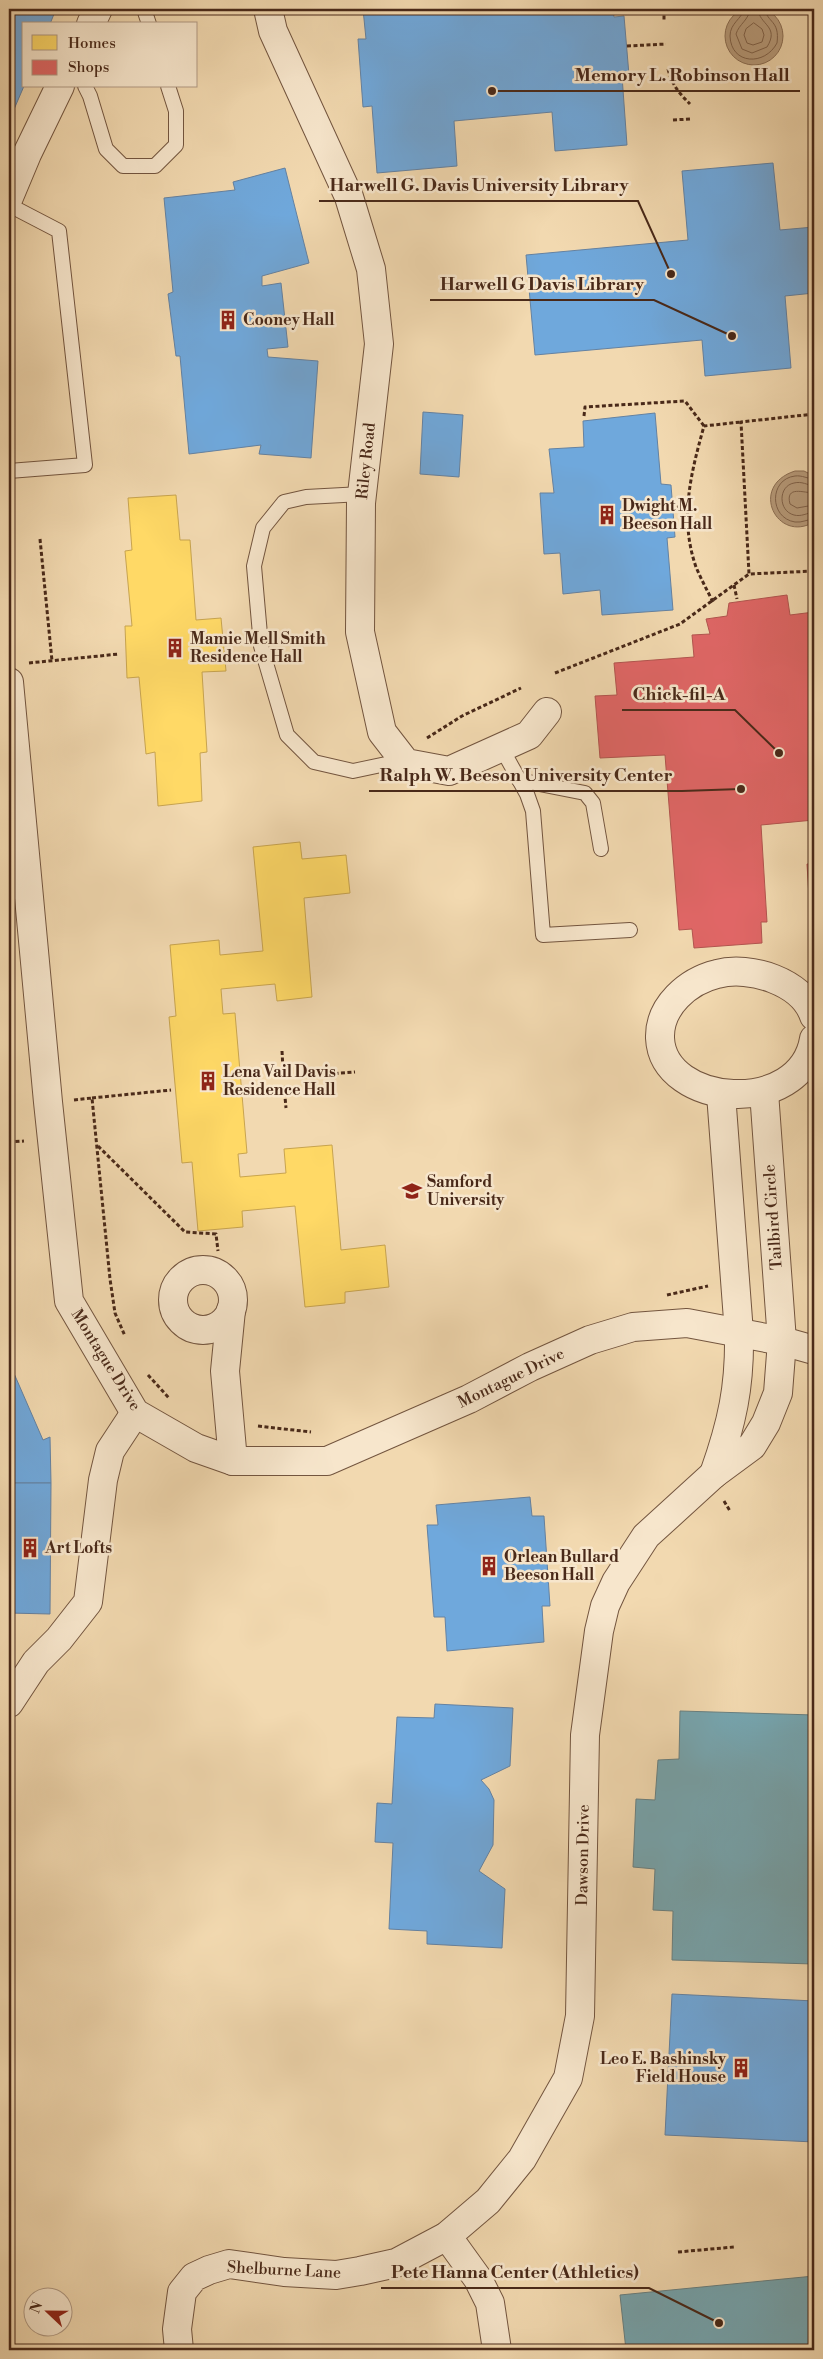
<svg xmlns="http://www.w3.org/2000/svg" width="823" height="2359" viewBox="0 0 823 2359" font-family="'Libre Bodoni',serif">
<rect width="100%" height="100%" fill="#f2d9b0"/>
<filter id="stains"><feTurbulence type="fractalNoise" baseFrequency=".004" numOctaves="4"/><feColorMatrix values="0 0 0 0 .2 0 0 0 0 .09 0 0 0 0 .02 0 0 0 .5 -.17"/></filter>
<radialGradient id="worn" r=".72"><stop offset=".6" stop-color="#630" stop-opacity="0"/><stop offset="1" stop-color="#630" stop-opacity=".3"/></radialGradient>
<g fill="#b99d7d" stroke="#8c6f55">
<circle cx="754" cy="36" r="29"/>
<path d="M795,471H804L814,476V522C777,544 748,486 795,471Z"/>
</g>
<g fill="#ffd966" stroke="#c8a44f">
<path d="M176,495L180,540H190L196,620L221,618L226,671L202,672L207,752L200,753L202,801L158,806L155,752L146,754L139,677L127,678L125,626H132L125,551L132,550L128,498Z"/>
<path d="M300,842L302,859L346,855L350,893L304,898L312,997L277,1001L275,984L221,989L223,1014L235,1013L247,1153L238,1154L240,1177L286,1173L284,1149L332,1145L341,1250L385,1245L389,1287L345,1292V1303L305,1307L295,1206L242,1211L243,1227L198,1231L192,1162L182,1163L169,1017L176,1016L170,945L219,940L220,955L263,951L253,847Z"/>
</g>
<g fill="#e06666" stroke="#b3544f">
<path d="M787,595L790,615L814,612V820L761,825L767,922H761L762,943L694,948L692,929L679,930L665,755L600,758L595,696L617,695L614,663L694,657L692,635L710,634L706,619L727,616L729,603Z"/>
<path d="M807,864H814V913H810Z"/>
</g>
<g fill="#6fa8dc" stroke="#6482a2">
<path d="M9,9H56L50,24H24V86L9,121Z"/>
<path d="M363,9H613L614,17L624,16L629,75L622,76L627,145L555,151L552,112L454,121L457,166L377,173L372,106L363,107L358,39H366Z"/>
<path d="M773,163L780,230L814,227V293L785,296L791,368L705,376L702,340L535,355L526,255L688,240L682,171Z"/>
<path d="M285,168L309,263L262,276V286L281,283L288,347L267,349L268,357L318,361L311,458L259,454L261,445L189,454L180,356H176L168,294L173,292L164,198L235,190L233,182Z"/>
<path d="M423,412L463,415L459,477L420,474Z"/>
<path d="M655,413L661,484L671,485L675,537L667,538L673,610L602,615L600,590L563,594L560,553L544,554L540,493H554L549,449L584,447L583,421Z"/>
<path d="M9,1362L43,1440L50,1437L51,1483H9Z"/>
<path d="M9,1483H51L50,1614L9,1613Z"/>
<path d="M530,1497L532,1516H544L550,1606H542L544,1642L447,1651L445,1617H434L427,1525H438L436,1505Z"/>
<path d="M435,1704L513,1708L510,1766L481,1780L489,1789L494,1800L493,1845L479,1871L505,1889L502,1948L427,1944V1931L389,1929L393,1843L375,1842L377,1803L392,1804L397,1717L434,1718Z"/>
<path d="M672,1994L814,2001V2142L665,2135Z"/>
</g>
<g fill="#76a5af" stroke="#688082">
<path d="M680,1711L814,1715V1964L672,1960L673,1911L653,1910L655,1869L633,1867L636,1799L655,1800L658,1760L679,1759Z"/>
<path d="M814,2276V2350H626L620,2295Z"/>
</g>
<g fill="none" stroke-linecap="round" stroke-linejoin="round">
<g stroke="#81634b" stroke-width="1">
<path d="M744,9C742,19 730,23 730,36C731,65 765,66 777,43C780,20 767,23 765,9"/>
<path d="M750,9C749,20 739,24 736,34L742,49L752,53L767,47C780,26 759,25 758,9"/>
<path d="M754,23L762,29L764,35L762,42L753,45L747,43L744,35L746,29Z"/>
<path d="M814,479C808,479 802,475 795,476C769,479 769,518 795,522C802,523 808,519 814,519"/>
<path d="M814,486C807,485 802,481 794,483C778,486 778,511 794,515C801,517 807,513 814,512"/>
<path d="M814,493C804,493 785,485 790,504L797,508L814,505"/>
</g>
<defs>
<g id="lane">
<path d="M144,9L149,24"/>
<path d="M85,86L90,96L106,149L123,166H155L176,145V111L168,86"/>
<path d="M9,205L59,231L85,465L9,471"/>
<path d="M362,494L306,497L284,502L263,528L254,566L261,646L287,735L314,762L353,771L386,764L401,757"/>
<path d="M502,749L527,794L533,811L543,935L630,930"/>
<path d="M519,780L585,793L593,803L601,849"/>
</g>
<g id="street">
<path d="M268,9L273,31L349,197L371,269L379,344L361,503L360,632L382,732L406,763L449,771L529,735L547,712"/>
<path d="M91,24L98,9"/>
<path d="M9,197L27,154L60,86"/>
<path d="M9,682L48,1102L69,1301L135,1413L196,1448L233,1461H327L469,1399L530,1367L590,1340L633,1327L687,1323L782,1341L814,1350"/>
<path d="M814,1016C803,982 750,965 717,974C688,981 659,1006 660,1038C663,1107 801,1118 814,1039"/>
<circle cx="203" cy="1300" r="30"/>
<path d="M231,1310L225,1371L233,1461"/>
<path d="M714,1474C732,1423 740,1387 739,1333L721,1094"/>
<path d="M9,1703L36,1662L59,1639L88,1602L103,1480L110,1451L135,1413"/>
<path d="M447,2236L478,2279L490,2303L497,2350"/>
<path d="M179,2350L177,2329L182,2292L194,2277L209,2270L229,2264L284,2272L336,2275L360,2271L396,2263L447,2236L488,2201L522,2159L568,2078L580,2016L585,1735L599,1631L605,1606L616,1582L646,1536L714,1474L752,1446L766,1423L778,1393L782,1341L764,1092"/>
</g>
</defs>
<use href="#lane" stroke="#73553f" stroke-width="16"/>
<use href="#street" stroke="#73553f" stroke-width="30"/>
<g stroke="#492919" stroke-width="3" stroke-dasharray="4 2.5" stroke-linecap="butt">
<path d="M664,9V20"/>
<path d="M627,46L666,44"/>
<path d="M668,69C672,85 679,93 690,104"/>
<path d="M673,120L690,119"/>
<path d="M814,414L741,422L749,574L814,571"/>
<path d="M584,416L585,407L685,401L704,426"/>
<path d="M677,507L688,506"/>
<path d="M40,539L52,661"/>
<path d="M734,585L737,599"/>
<path d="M713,602C707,590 701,579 696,567C679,518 691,473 704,426L741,422"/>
<path d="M29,663L119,654"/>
<path d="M555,673L680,624L749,574"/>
<path d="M427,738L462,716L521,688"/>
<path d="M282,1051L283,1069"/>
<path d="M328,1074L355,1072"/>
<path d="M284,1086L286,1108"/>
<path d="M92,1098L171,1090"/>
<path d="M74,1100L92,1098L110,1279L115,1313L125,1336"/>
<path d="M9,1142L24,1141"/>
<path d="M98,1146L185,1232L216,1234L218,1251"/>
<path d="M667,1295L708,1286"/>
<path d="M148,1375L169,1398"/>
<path d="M258,1426L311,1432"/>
<path d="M724,1501L730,1511"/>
<path d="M678,2252L734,2247"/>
</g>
<use href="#lane" stroke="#f7e6cc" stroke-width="14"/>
<use href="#street" stroke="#f7e6cc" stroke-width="28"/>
</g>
<defs>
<symbol id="building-bare" viewBox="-9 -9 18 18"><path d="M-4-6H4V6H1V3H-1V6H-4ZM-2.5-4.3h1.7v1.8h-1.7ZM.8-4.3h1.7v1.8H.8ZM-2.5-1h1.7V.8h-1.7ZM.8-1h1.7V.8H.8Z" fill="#8f2418" stroke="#f7e6cc" stroke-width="2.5" paint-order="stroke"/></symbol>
<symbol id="university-bare" viewBox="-9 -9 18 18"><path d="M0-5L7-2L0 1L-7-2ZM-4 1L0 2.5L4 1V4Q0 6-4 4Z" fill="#8f2418" stroke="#f7e6cc" stroke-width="2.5" paint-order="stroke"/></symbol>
</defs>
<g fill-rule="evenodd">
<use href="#building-bare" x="214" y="306" width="28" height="28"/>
<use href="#building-bare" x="593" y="501" width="28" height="28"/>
<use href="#building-bare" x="161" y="634" width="28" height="28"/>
<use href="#building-bare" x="194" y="1067" width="28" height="28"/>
<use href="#university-bare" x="398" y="1177" width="28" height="28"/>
<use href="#building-bare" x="16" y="1534" width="28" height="28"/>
<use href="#building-bare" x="475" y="1552" width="28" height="28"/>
<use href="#building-bare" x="727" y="2054" width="28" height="28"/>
</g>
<g text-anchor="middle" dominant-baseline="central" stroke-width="5" stroke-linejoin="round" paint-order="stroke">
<g font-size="16" font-weight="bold" fill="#492919" stroke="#f7e6cc" text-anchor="start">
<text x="243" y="320">Cooney Hall</text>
<text x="622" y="506">Dwight M.<tspan x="622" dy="18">Beeson Hall</tspan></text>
<text x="190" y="639">Mamie Mell Smith<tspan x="190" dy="18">Residence Hall</tspan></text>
<text x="223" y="1072">Lena Vail Davis<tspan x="223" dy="18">Residence Hall</tspan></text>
<text x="427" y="1182">Samford<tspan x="427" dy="18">University</tspan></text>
<text x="45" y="1548">Art Lofts</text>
<text x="504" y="1557">Orlean Bullard<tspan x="504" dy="18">Beeson Hall</tspan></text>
<text x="726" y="2059" text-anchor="end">Leo E. Bashinsky<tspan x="726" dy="18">Field House</tspan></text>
</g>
<g font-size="16" fill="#492919" stroke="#f7e6cc">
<text transform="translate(366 461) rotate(-84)">Riley Road</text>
<text transform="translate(773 1217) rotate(-94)">Tailbird Circle</text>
<text transform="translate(106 1360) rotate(58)">Montague Drive</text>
<text transform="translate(511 1378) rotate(-26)">Montague Drive</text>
<text transform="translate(583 1855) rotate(-89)">Dawson Drive</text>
<text transform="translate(284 2270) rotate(3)">Shelburne Lane</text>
</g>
</g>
<path fill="none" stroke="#492919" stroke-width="2" d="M492 91L564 91H800M671 274L638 201H319M732 336L654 300H430M779 753L735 710H622M741 789L682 791H369M719 2323L649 2288H381"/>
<g fill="#492919" stroke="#f7e6cc" stroke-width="2">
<circle cx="492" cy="91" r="5"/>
<circle cx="671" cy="274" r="5"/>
<circle cx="732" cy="336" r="5"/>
<circle cx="779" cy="753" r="5"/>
<circle cx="741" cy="789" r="5"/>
<circle cx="719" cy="2323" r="5"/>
</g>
<g font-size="18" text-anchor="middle" font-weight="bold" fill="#492919" stroke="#f7e6cc" stroke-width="5" stroke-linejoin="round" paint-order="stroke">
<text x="682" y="81">Memory L. Robinson Hall</text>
<text x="479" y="191">Harwell G. Davis University Library</text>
<text x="542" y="290">Harwell G Davis Library</text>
<text x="679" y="700">Chick-fil-A</text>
<text x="526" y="781">Ralph W. Beeson University Center</text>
<text x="515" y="2278">Pete Hanna Center (Athletics)</text>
</g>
<rect width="823" height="2359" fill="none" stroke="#f2d9b0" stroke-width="30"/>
<rect x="10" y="10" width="803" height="2339" fill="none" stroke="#492919" stroke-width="2.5"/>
<rect x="15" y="15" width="793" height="2329" fill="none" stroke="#492919"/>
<rect x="22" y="22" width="175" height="65" fill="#f7e6cc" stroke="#b19a84"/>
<rect x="32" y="35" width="25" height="15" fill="#ffd966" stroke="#b19a84"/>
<text x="68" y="48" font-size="15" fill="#492919">Homes</text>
<rect x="32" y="60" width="25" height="15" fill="#e06666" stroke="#b19a84"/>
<text x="68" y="72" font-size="15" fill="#492919">Shops</text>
<g transform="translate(48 2312) rotate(292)"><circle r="24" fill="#f7e6cc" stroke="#b19a84"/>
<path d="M0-4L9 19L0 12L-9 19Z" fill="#8f2418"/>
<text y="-8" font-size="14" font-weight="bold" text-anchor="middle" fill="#492919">N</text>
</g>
<rect width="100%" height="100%" filter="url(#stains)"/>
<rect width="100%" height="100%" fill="url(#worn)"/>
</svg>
